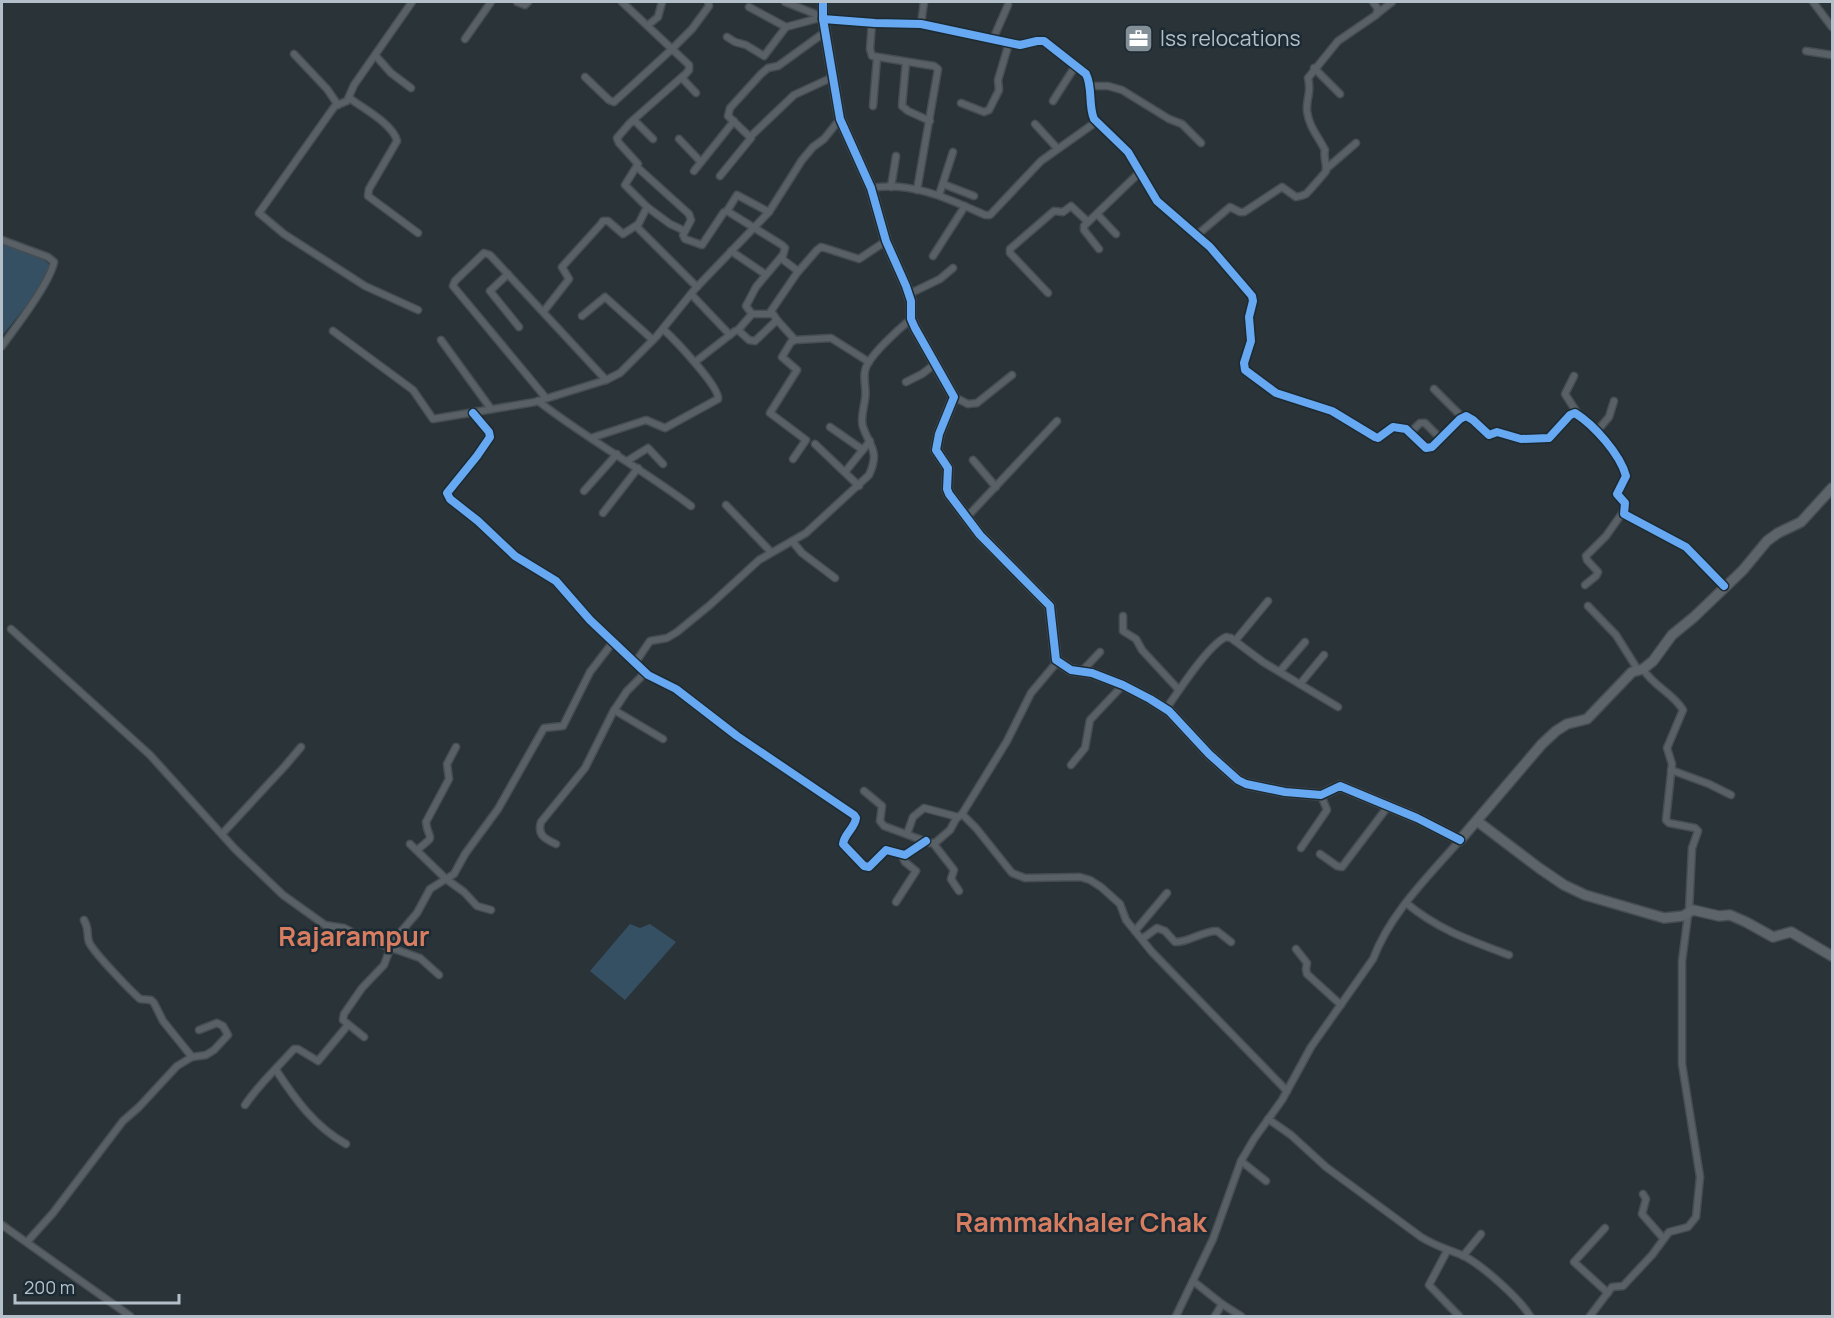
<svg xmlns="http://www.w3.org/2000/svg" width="1834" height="1318" viewBox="0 0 1834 1318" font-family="Manrope,sans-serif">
<rect width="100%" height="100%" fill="#293338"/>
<g fill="#355062">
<path d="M2,242L38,255L50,265L34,296L2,336Z"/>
<path d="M630,924L640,928L650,924L676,942L625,1000L590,971Z"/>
</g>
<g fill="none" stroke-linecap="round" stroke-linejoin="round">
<defs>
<g id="street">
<path d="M412,2L354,85L347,101L335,106L332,110L259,213L284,234L365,286L418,310"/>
<path d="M517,2L525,5L528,2"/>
<path d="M622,2L689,65V70L682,78L696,93"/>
<path d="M785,2L823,17"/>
<path d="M1813,2L1832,27"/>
<path d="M749,7L786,27L823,17"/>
<path d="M1377,14L1392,2"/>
<path d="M823,19L875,23L921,24L1020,45L1037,41H1044L1086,74C1093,88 1088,105 1094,119L1128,152L1157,201L1210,247L1252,296L1253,301L1249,317L1251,341L1244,363L1245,370L1276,393L1332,411L1375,437L1378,438L1393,427L1406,429L1426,448L1432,447L1460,419L1466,416L1473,420L1489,435L1497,432L1521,439L1549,438L1570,415L1575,413C1594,425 1620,454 1626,476L1617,494L1625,503L1624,514L1686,547L1724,586"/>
<path d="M872,23L870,49L872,56L934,66L938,69L917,190"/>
<path d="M921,24L924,2"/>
<path d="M648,25L658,17L662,2"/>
<path d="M727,37L735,42L746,45L764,56L786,27"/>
<path d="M465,39L491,2"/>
<path d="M993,39L1008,5"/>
<path d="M1806,51L1832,55"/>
<path d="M294,54L327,89L338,105"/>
<path d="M375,55L391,73L411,88"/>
<path d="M906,62L902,106L908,111L930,121"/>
<path d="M1314,68L1340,94"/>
<path d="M585,77L609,100L614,102L672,49L692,29L709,6L708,2"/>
<path d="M1089,86H1108L1122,90L1169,119L1182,124L1201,143"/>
<path d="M349,98C362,107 394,125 397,141L369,189L368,196L418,233"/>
<path d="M1053,101L1076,65"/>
<path d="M961,103L984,112L989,110L999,90L998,80L1009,43"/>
<path d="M873,106L877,58"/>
<path d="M632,121L683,76"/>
<path d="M1035,124L1057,148"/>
<path d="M751,136L794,95L833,77"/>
<path d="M653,139L635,121L630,123L617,138L619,143L638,164L625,185L647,207L637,227L697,287"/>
<path d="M679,139L701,162"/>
<path d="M637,167L689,214L691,220L683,235L685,239L702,245L724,212L727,211L782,245L785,248L782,259L798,271"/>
<path d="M1326,169L1356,143"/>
<path d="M694,171L734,121"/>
<path d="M720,176L751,138L728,116L730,108L761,74L768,68L778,66L825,32"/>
<path d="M943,184L974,196"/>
<path d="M891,187L896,156"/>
<path d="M871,188C912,181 949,199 985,215H990L1041,161L1096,122"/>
<path d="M939,195L953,152"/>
<path d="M647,207L670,224L685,231"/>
<path d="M727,211L737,195L769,212"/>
<path d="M1097,214L1116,234"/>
<path d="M1197,235L1230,207L1240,212H1244L1282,187L1296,197C1300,196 1302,196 1306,194C1308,192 1325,173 1326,171C1327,164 1323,157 1325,150C1318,136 1309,127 1307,111C1306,97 1312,93 1308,78L1338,41L1376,15L1378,9L1373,2"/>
<path d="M2,240L48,257L54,262C50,283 15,328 2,346"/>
<path d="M1099,249L1084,230V226L1140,172"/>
<path d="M731,251L765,274"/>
<path d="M933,256L965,206"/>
<path d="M508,274L490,291L519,327"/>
<path d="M1048,293L1010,253V249L1054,211L1063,212L1071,206L1088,222"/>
<path d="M691,294L730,335"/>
<path d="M909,294L940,279L953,268"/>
<path d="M544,311L569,279L562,267L601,224L603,221H608L623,234L637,225"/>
<path d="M752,314L746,306L756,287L782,256"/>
<path d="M582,316L605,297L653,340"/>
<path d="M738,330L752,314H772"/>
<path d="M333,331L413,390L433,419L535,402L606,380L620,373L656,337L695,289L769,212L802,160L813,147L824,139L840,119"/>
<path d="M441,340L491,409"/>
<path d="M795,340L777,320L771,311L797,273L817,250L821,247L825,248L859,259L886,241"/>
<path d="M695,362L735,331L738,330L749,340L755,341L777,320"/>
<path d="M1574,376L1565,394L1578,414"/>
<path d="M906,382L922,374L935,364"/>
<path d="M1434,389L1462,417"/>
<path d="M954,397L968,404L977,403L1012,375"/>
<path d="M546,398L453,286L455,281L484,253L490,255L606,380"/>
<path d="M538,401C587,439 642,469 691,506"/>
<path d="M473,413L489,432L490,437L477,456L447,493L450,499L478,521L515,556L556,581L590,620L648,675L676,689L737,736L854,815L856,818C855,828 844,834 843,844L864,866L869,867L886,850L905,855L926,841"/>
<path d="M830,427L863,450"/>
<path d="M1411,432L1420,423H1425L1440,438"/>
<path d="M1596,432L1609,417L1614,401"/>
<path d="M591,438L646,420L665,428L718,399C720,387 674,339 663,329"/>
<path d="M815,444L859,486"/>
<path d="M793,459L806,440L770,413L797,370L782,357L791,342L795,340L831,338L869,362"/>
<path d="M973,460L996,487"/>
<path d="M627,461L648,448L663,464"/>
<path d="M845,472L870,441"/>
<path d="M584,491L617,454"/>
<path d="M726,505L771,552"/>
<path d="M603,513L638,468"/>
<path d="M967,517L1057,421"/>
<path d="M792,541L802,553L835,578"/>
<path d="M1585,585L1596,576L1598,572L1587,560L1586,556L1606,536L1623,512"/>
<path d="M1588,606L1616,635L1638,670"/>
<path d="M1123,616V631L1136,639L1142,650L1179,690"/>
<path d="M11,629L150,755L235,849L283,895L325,925L344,928L363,938L420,958L439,975"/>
<path d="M1235,641L1268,601"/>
<path d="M1058,661L1031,693L1007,741L962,814L976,828L1012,873L1025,878L1080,877L1090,880L1101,887L1120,904L1126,920L1152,952L1287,1091"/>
<path d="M635,663L650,641L667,638L677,632L710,605L759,560L806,533L869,475C880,451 870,447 863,427C860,418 864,408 865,399C867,390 863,380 865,371C867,357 900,328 911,319"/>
<path d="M1643,669C1653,686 1673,693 1683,710L1667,748L1672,764L1666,820L1669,823L1695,828L1698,831L1692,848L1689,911"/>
<path d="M1082,671L1100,652"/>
<path d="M1280,671L1305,642"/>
<path d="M1300,684L1324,655"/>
<path d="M1166,709C1178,692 1208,645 1226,637L1231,638L1263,662L1338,707"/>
<path d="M614,710L663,739"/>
<path d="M1071,765L1085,748L1090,720L1123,685"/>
<path d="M1671,770L1709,784L1731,795"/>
<path d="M864,791L882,806L880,821L884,826L930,843H935L950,830L956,819L962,814"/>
<path d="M222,834L285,766L301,747"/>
<path d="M907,834L913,817L924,808L958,817"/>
<path d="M933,843L954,870L951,879L959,891"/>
<path d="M410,844L446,879L464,892L477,906L491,910"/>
<path d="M556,844C545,839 537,835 541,822L585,768L613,712L627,691L645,673"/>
<path d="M1301,848L1327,810L1321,795"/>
<path d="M417,850C438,833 428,842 426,822L449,779L447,764L456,747"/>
<path d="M1320,854L1337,866L1342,867L1389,805"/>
<path d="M896,902L916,871L905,862L902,856"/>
<path d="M1406,903C1439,930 1469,940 1509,955"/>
<path d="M84,920C90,931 86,933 89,942C93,952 131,991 140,999L151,1000L154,1003L163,1021L192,1057"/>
<path d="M1135,931L1167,893"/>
<path d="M1142,939L1157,928L1165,931L1175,942C1190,942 1202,931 1217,931L1231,942"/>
<path d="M1296,949L1307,963L1306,969L1307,974L1341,1005"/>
<path d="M364,1037L343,1020L344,1014L362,988L384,965L393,941L417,913L430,889L454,874L465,854L498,809L544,728L563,726L590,672L613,642"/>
<path d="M276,1070C295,1099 315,1127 346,1144"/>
<path d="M245,1105C259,1084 277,1068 294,1049H298L318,1061L348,1025"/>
<path d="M1268,1119L1291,1135L1326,1167L1421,1237C1437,1247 1448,1249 1464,1256C1483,1266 1519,1298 1530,1316"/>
<path d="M1241,1161L1266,1181"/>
<path d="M1643,1194L1646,1199L1642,1214L1663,1238"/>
<path d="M2,1225L130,1316"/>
<path d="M1605,1228L1574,1262L1608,1293"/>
<path d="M27,1242L53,1213L123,1121L139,1107L177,1066L192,1057L206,1055L214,1050L228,1035L223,1026L217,1023L199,1030"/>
<path d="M1447,1251L1429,1285L1459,1316"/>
<path d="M1463,1256L1481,1234"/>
<path d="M1193,1281L1222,1304L1215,1316"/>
<path d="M1222,1304L1241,1316"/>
<path d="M1176,1316L1213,1239L1241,1161L1254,1139L1282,1100L1311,1047L1373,959C1391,912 1428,877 1460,840"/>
<path d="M1590,1316L1612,1287L1623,1286L1652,1255L1669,1232L1688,1227L1696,1217L1700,1177L1682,1064V961L1688,915"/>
</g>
<g id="secondary">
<path d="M823,2V19L840,119L871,188L886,241L906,286L911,301V319L915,328L954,397L939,434L936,450L948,468L947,489L949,494L980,535L1050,606L1056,660L1071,670L1092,673L1123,685L1150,699L1169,711L1209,754L1238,780L1246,784L1285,792L1321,795L1340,786L1417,818L1460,840L1542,744L1556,731L1567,724L1587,719L1632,672L1643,669L1653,661L1672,635L1694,617L1743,570L1767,541L1778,533L1801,522L1832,488"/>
<path d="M1477,821L1539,868L1564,885L1585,895L1664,918L1683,916L1693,910L1719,916L1730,915L1746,922L1773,937L1791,932L1832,956"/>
</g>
</defs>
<use href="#street" stroke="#474e53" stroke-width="9"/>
<use href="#secondary" stroke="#474e53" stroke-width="12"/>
<use href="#street" stroke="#596166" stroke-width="6"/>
<use href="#secondary" stroke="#5e656a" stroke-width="9"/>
<defs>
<g id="cycleway">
<path d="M823,2V19L840,119L871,188L886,241L906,286L911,301V319L915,328L954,397L939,434L936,450L948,468L947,489L949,494L980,535L1050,606L1056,660L1071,670L1092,673L1123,685L1150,699L1169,711L1209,754L1238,780L1246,784L1285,792L1321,795L1340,786L1417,818L1460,840"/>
<path d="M823,19L875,23L921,24L1020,45L1037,41H1044L1086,74C1093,88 1088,105 1094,119L1128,152L1157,201L1210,247L1252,296L1253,301L1249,317L1251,341L1244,363L1245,370L1276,393L1332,411L1375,437L1378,438L1393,427L1406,429L1426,448L1432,447L1460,419L1466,416L1473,420L1489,435L1497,432L1521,439L1549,438L1570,415L1575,413C1594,425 1620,454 1626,476L1617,494L1625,503L1624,514L1686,547L1724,586"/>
<path d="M473,413L489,432L490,437L477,456L447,493L450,499L478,521L515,556L556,581L590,620L648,675L676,689L737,736L854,815L856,818C855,828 844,834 843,844L864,866L869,867L886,850L905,855L926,841"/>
</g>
</defs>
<use href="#cycleway" stroke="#1c2a33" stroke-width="11"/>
<use href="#cycleway" stroke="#66a8f1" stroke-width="8"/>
</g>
<defs>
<symbol id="office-square" viewBox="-11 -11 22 22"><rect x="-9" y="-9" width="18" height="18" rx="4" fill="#838f96" stroke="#1c2a33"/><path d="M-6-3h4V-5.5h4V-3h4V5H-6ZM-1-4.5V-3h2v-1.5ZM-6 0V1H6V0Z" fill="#fff"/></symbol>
</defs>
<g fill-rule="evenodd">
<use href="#office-square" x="1122" y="22" width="33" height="33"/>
</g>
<g text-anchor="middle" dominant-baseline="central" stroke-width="5" stroke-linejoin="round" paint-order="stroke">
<g font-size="21" fill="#b3c0c9" stroke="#1c2a33" text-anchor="start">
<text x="1160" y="38">Iss relocations</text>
</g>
<g font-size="27" font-weight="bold" fill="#d87d60" stroke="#1c2a33">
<text x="354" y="935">Rajarampur</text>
<text x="1081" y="1221">Rammakhaler Chak</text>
</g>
</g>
<rect width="1834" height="1318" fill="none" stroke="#b3c0c9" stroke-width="6"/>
<path d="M15 1294v9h164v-9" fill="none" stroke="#b3c0c9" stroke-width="3"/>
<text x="24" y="1294" font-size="18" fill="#b3c0c9" stroke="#1c2a33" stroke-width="4.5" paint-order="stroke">200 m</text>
</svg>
